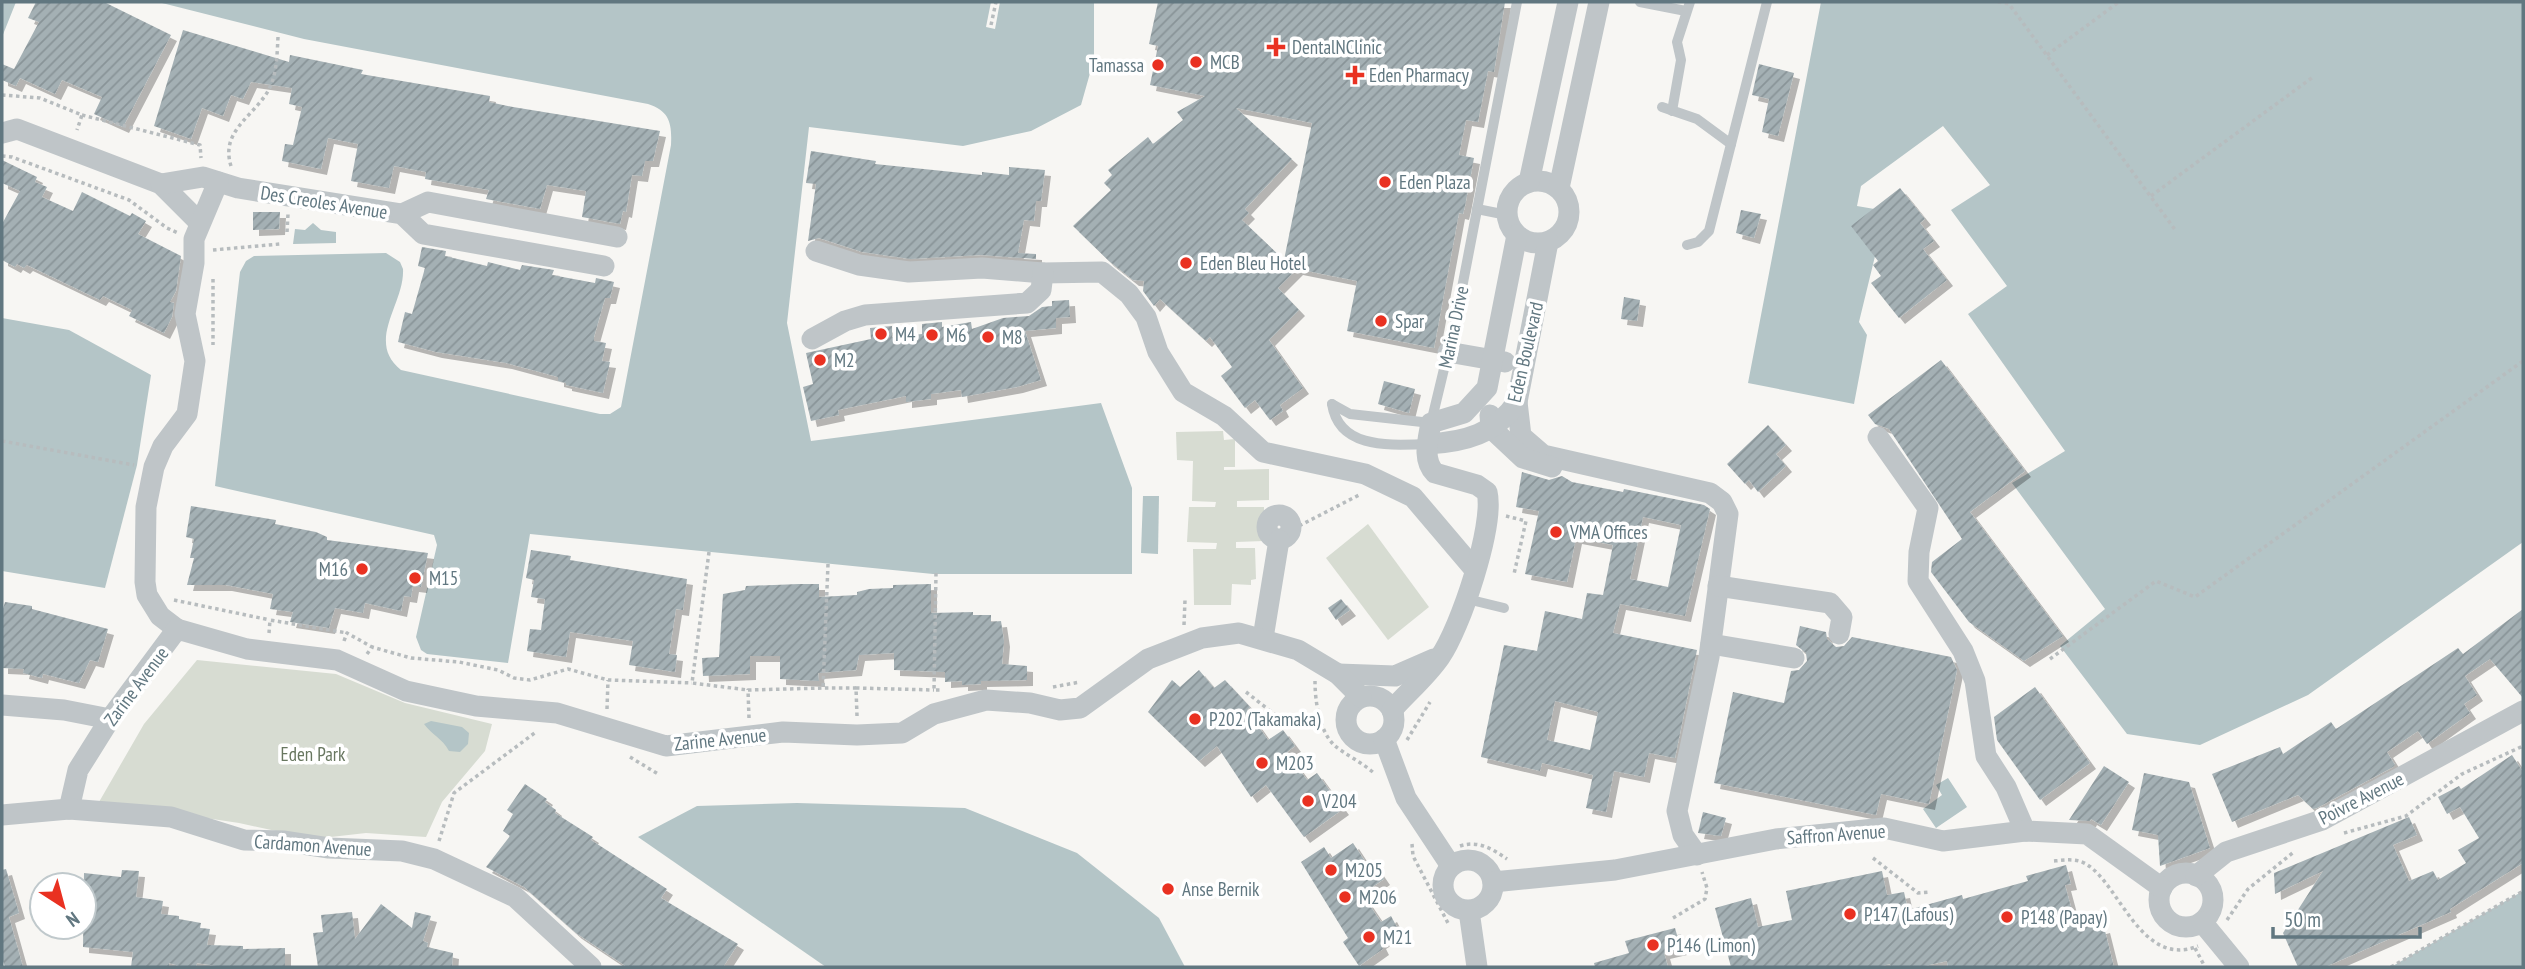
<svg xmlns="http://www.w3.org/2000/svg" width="2525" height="969" viewBox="0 0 2525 969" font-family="'PT Sans Narrow',sans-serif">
<defs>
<pattern id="building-hatch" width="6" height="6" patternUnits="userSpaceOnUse" patternTransform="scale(1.75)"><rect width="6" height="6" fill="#a4b0b4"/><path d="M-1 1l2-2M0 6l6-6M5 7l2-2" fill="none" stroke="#899498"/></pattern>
<filter id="shadow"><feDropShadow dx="6" dy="6" stdDeviation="0" flood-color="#0004"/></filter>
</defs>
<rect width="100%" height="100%" fill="#f7f6f3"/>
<g fill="#d7dcd2">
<path d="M1223,431L1224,440L1235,439V467H1224V470L1269,469V500L1237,501V507H1264V541L1236,542V548H1255L1256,579L1251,580V585L1232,584L1231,605H1194L1193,549H1216L1217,543L1187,542L1189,507H1215L1216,502L1192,501L1193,461L1177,460L1176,432Z"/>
<path d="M1368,524L1429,607L1388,640L1326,558Z"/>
<path d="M197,660L336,674L405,703L492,724L485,751L442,802L426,837L366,833L313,839L239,823L99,802L144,724Z"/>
</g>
<g fill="#b4c5c7">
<path d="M2,2H16L2,37Z"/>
<path d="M158,2H1094V59L1081,105L1031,131L963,146L809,127L787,323L811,441L1101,403L1132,488V574H933L530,534L508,663L427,654L421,650L416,637L437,545L434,535L215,486L240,272L246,261L254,256L386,253L400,262L403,269C405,304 365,341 401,370L600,414H610L621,407L671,145C672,124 670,111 648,104L304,39Z"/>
<path d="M1821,2H2523V542L2308,695L2200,745L2127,734L2060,646L2105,609L2012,483L2065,451L1968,314L2007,286L1951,210L1990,185L1943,126L1861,186L1857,206L1886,211L1859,322L1867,335L1854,404L1748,383Z"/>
<path d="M313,223L321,230L336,232V243L293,244L295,229L305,230Z"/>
<path d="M2,318L69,330L151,375L137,465L105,588L2,571Z"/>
<path d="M1143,496H1159L1158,554L1141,553Z"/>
<path d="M431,721L462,727L469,733L468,744L460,752L449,751C442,738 432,735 424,724Z"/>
<path d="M1948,778L1967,807L1936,828L1923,809L1942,795L1936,785Z"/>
<path d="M797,803L965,808L1077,853L1159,918L1185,967H826L638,837L697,806Z"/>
<path d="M2523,891V967H2391Z"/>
</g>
<path fill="#f7f6f3" d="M991,2H1000L995,29L986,27Z"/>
<g fill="url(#building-hatch)" fill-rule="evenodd" filter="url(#shadow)">
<path d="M36,2H104L171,35L123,127L94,114L102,97L62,80L55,94L20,78L16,86L2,80V64L14,69L39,22L28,18Z"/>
<path d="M1158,2H1505L1494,72L1488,71L1478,122L1466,120L1459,155L1474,158L1465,206L1463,214L1459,213L1434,348L1347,331L1357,281L1297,269L1278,288L1299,310L1269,340L1303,388L1280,405L1283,411L1270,420L1255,400L1245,408L1221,376L1232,367L1210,337L1206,341L1160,299L1154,306L1143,291L1144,281L1133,280L1109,261L1073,226L1111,190L1104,183L1112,175L1108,170L1148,137L1153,144L1183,120L1177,112L1205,96L1150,85L1158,46L1149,44ZM1236,108L1312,123L1284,260L1242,220L1249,213L1245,209L1292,159Z"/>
<path d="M183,30L289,62L290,55L363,70L361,74L490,96L489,102L513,107L660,131L653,161H645L642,176L632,175L626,212L623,211L620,224L582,217L586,191L547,185L540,209L486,199L489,190L425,179L426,172L394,166L389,188L351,181L358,144L328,138L321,169L282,161L285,144L293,145L302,107L289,104L292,88L251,82L243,99L231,95L223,116L202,108L191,139L154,126Z"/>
<path d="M1759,64L1794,73L1778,136L1762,132L1769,99L1752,95Z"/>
<path d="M811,151L876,161L875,164L982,175V172L1009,175V167L1045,170L1041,201H1036L1034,221L1024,220L1018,253L1036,254V259L981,255L910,259L862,252L819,238L808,241L816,184L806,183Z"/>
<path d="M2,160L37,177L35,182L47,187L42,197L73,211L82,192L130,216L132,213L146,221L138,234L181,256L176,291L170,302L174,303L172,317L164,333L129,316L132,310L103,296L100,300L27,265L24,268L17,264L15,267L2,260V224L20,191L2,183Z"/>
<path d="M1900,188L1925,219L1920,223L1934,241L1923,249L1947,280L1899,318L1871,283L1881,276L1873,265L1878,261L1851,226Z"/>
<path d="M1741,210L1761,214L1754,238L1736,233Z"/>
<path d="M253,212H280L279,229L253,230Z"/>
<path d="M422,247L446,251L445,256L487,266L488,262L520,270L522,265L554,270L552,275L595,283L596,278L614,282L610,298H605L594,337V341L606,343L602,361L610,362L603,393L566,385V383L558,381V377L506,363L436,352L398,342L405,312L412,314L425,268L418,266Z"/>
<path d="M1624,297L1640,300L1637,321L1621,319Z"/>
<path d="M1069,300L1070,317L1056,318V328L1025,331L1041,380L1017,387L962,397L961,390L931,394V399L906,402V396L838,410L839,415L811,421L803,387L813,384L806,353L871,339L870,328L892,326V337L922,334V324L942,322V327L971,322L972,329L1003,318L1029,316L1042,307L1052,306V301Z"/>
<path d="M1941,360L2025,471L1970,512L2063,636L2024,661L1969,622L1931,572L1932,562L1962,539L1889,429L1875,424L1868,415Z"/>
<path d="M1384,381L1415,389L1409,413L1378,404Z"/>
<path d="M1768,425L1786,445L1776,454L1786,466L1758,492L1749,480L1745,484L1727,464Z"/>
<path d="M1522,472L1549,480L1562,476L1572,482L1623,492L1624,489L1704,505L1710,509L1685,616L1620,604L1613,633L1697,650L1675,758L1649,753L1644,777L1614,771L1606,812L1586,808L1593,775L1542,763L1540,771L1481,757L1504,645L1537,651L1545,611L1582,619L1587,593L1603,595L1613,545L1576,538L1567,582L1525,574L1539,511L1516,507ZM1643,517L1681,525L1668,587L1630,579ZM1555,701L1598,712L1590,750L1547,740Z"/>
<path d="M191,506L276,520L275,524L316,532L327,537V540L428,553L421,587L413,586L411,597L404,596L401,611L365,603L363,613L335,608L329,628L290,622L293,612L270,609L273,594L226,585H187L194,558H190L194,539L186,537Z"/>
<path d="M531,550L571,556L570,560L687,579L683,610L676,609L669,654L677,655L675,672L629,665L633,641L570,632L566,657L527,651L530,629L541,630L545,599L531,597L534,580L526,578Z"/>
<path d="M799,584H819V597L857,595V592L869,589L893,588V585L931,584V613L973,612V615H991V622L1001,621L1004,641L1002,664L1027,666V680L981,681V684L962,685V681L945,682V672L894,670V653L859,655L856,670L818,673L819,681L780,679V656H750V674L703,676L702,658L719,657L723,594L745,590L746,586Z"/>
<path d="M1341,599L1350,610L1336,620L1328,608Z"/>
<path d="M5,602L32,606V609L108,629L98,662L90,660L79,683L43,674L42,678L23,673L24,669L2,668V612Z"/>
<path d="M2523,609V698L2490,659L2465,676L2477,695L2464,704L2470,713L2427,744L2418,731L2387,752L2395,765L2393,767L2317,808L2313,809L2298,795L2232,822L2212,774L2280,747L2283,754L2331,722L2336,729L2458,648L2463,654Z"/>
<path d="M1800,626L1826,632L1827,639L1836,647L1844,646L1852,637L1951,657L1957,670L1929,804L1881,794L1876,815L1714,783L1733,692L1784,703L1791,671L1799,670L1807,661L1806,653L1796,645Z"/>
<path d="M1199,670L1214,688L1225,680L1250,707L1247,710L1268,740L1283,730L1295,746L1287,752L1307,780L1317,773L1343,809L1304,837L1266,785L1251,797L1217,746L1199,761L1148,712L1172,680L1180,687Z"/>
<path d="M2035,687L2090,763L2040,800L1997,740L1994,717Z"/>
<path d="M2512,755L2523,772V863L2450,909L2451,912L2325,967H2298L2283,933L2323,871L2275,894L2274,873L2409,817L2417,835L2393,845L2409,881L2433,871L2438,880L2466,863L2458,850L2479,838L2460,807L2447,814L2438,797L2459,786L2461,789Z"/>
<path d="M2104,766L2129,782L2101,825L2091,819L2090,821L2069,820Z"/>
<path d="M2144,773L2189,782L2210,848L2160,866L2158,835L2132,830Z"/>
<path d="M525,784L547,799L545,802L556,810L555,813L593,837L591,840L667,889L661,898L738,944L723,967H627L576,933L524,887L486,867L510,836L503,831L513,814L507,810Z"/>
<path d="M1703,812L1726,818L1721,836L1698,833Z"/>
<path d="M1353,843L1370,869L1375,866L1384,879L1362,894L1381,922L1391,916L1399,931L1380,943L1383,949L1359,966L1343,942L1348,938L1301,862L1324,847L1331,858Z"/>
<path d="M2066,865L2071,884L2065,885L2075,922L2090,918L2093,930L2104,927L2114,967H1948L1947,961L1920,967H1891L1890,964L1877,967H1731L1715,908L1751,898L1758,927L1792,920L1786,891L1882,871L1887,895L1904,892L1908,910L1962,895L1963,899L2028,881L2026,876Z"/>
<path d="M6,869L19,913L9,917L23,967H5L2,958V870Z"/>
<path d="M122,870L139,871L136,897L163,901L161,914L179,916V919L201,923L200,928L210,929L207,945L243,946V949L285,948V967H223L197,963L196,967H183L169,963V967H131L133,952L83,947L84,873L121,877Z"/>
<path d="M381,904L412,928L415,912L431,916L423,941L428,943L427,947L453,953L452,967H318L313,933L323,932L321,915L352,912L355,939Z"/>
<path d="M1675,928L1681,949L1664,953L1668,967H1595L1594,963L1629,953L1625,941Z"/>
</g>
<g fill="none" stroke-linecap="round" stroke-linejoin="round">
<g stroke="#b7bcbe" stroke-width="3.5" stroke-dasharray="3.5 3.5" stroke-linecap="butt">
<path d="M1998,2L2009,4L2176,231"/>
<path d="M991,25L996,2"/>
<path d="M2047,55L2119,2"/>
<path d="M2,95L40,98L82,115L77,130"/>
<path d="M82,115L200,145L201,158"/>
<path d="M2,156L12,157L129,200L167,228L178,233"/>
<path d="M231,166C220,131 253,117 268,91C277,75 277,55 278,37"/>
<path d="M2151,196L2313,77"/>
<path d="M287,232L288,214"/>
<path d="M213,250L280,244"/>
<path d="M213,279V345"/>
<path d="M2,441L134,465"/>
<path d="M1506,516L1526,521L1514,574"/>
<path d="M1293,529L1361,494"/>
<path d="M709,552L692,683L748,690"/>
<path d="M828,564L823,688H856"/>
<path d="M936,573L934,690H942"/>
<path d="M174,600L270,620"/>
<path d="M1184,625L1185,600"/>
<path d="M269,633L270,620L347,633"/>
<path d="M344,641L347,633L372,647"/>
<path d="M367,654L372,647L411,658L459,662L498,670L514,678L530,680L568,669L608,680L692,683"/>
<path d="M2050,659L2156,581L2195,597L2523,361"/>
<path d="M1315,681C1315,701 1319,730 1334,745C1344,754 1362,762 1375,774"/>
<path d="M1053,687L1080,682"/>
<path d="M1246,692L1283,721"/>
<path d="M607,709L608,680"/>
<path d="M857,716L856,688L934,690"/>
<path d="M749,718L748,690L823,688"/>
<path d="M1407,740L1430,702"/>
<path d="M630,757L658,774"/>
<path d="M2344,833L2406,816L2462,774L2523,746"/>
<path d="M439,841L454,793L536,732"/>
<path d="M1412,844L1413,856L1449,925"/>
<path d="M1460,846C1478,840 1493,849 1507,859"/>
<path d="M1873,858L1918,893L1929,892"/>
<path d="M2054,861C2065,860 2076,858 2086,864C2120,884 2141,969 2198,946"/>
<path d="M1673,918L1705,899L1707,888L1702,872"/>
<path d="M2227,920L2248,889L2295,851"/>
<path d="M2195,948L2205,967"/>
<path d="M2391,967L2523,891"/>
</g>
<g stroke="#bfc5c8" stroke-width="10">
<path d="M1640,2L1686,11"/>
<path d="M1662,107L1697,119L1731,144"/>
<path d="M1672,111L1681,60L1677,42L1690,2"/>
<path d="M1477,209L1507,215"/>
<path d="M1687,245L1698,242L1709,231L1767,2"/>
<path d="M1332,404L1350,414L1431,423L1456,319L1517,2"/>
<path d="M1332,404C1339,450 1391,445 1428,444"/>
<path d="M1467,599L1504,608"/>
</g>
<g stroke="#bfc5c8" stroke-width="21">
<path d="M2,133L17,129L161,184L200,223"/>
<circle cx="1538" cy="212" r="31"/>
<path d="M1529,182L1568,2"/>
<path d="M161,184L203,177L238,188L402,214L423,234L604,266"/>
<path d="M1559,188L1599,2"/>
<path d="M402,214L428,202L617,237"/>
<path d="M816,251L859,265L909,272L982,268L1043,273L1102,272L1129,294L1146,317L1158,352L1183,392L1224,416L1263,452L1365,474L1413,497L1475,570"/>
<path d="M812,339L845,321L865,315L1027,303L1041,290L1043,273"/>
<path d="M1448,352L1505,362"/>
<path d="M1517,402L1521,436L1543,455L1710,493L1722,502L1728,514L1709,657L1677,811L1683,835L1697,855"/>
<path d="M1490,415L1491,428L1523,458L1552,467"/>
<path d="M1878,437L1928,508L1919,552L1918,581L1963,651L1975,681L1986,756L2006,787L2025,831"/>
<path d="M1428,444C1464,442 1496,434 1517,402L1548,242"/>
<circle cx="1279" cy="527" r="12"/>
<path d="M1718,586L1830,603L1842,617L1839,634"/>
<path d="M177,629L160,616L147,595L145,582L146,507L154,467L163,446L187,414L195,361L185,314L194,263V239L218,182"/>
<path d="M1263,638L1279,540"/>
<path d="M1711,644L1794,658"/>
<path d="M1338,674L1395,676L1434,659"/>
<circle cx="1370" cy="720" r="24"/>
<path d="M2,705L64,710L110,719"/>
<path d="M1392,710C1407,693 1427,676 1440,657C1460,629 1495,525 1487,492L1477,485L1435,473C1422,460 1428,440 1431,423L1464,413L1487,388L1517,235"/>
<path d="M1384,739L1406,798L1451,866"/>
<path d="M69,809L78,770L110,719L177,629L247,649L337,660L406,691L476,706L557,713L666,746L783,732L857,735L902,733L934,714L986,700L1030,703L1060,710L1080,708L1148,659L1202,638L1239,633L1298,650L1338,674L1361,697"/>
<path d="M2,815L69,809L171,817L244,840L283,841L329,848L402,851L434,859L515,897L591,967"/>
<circle cx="1468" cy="885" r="25"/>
<circle cx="2186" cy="900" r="27"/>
<path d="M2196,876L2226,852L2322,820L2523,711"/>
<path d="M1493,882L1615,870L1776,839L1884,828L1943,841L2025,831L2087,834L2162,888"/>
<path d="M1469,911L1477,967"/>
<path d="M2202,922L2239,967"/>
</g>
</g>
<g fill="#e93121" stroke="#fff" stroke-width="2.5">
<path d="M1272.5 36.5h7v7h7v7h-7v7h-7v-7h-7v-7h7z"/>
<circle cx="1196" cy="62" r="7"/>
<circle cx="1158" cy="65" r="7"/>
<path d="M1351.5 64.5h7v7h7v7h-7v7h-7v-7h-7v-7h7z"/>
<circle cx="1385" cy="182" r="7"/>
<circle cx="1186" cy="263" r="7"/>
<circle cx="1381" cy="321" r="7"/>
<circle cx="881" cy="334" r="7"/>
<circle cx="932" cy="335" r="7"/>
<circle cx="988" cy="337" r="7"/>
<circle cx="820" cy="360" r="7"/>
<circle cx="1556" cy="532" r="7"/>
<circle cx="362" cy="569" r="7"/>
<circle cx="415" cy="578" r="7"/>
<circle cx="1195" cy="719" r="7"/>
<circle cx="1262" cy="763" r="7"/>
<circle cx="1308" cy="801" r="7"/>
<circle cx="1331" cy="870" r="7"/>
<circle cx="1168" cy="889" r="7"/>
<circle cx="1345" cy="897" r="7"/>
<circle cx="1850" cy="914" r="7"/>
<circle cx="2007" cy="917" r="7"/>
<circle cx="1369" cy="937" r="7"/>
<circle cx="1653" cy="945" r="7"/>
</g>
<g text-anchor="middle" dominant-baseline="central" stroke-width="7" stroke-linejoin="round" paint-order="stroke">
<g font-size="19" fill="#617780" stroke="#fff" text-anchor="start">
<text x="1292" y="47">DentalNClinic</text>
<text x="1210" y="62">MCB</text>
<text x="1144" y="65" text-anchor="end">Tamassa</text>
<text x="1369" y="75">Eden Pharmacy</text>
<text x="1399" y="182">Eden Plaza</text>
<text x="1200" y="263">Eden Bleu Hotel</text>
<text x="1395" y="321">Spar</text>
<text x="895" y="334">M4</text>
<text x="946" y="335">M6</text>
<text x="1002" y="337">M8</text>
<text x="834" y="360">M2</text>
<text x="1570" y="532">VMA Offices</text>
<text x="348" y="569" text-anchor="end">M16</text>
<text x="429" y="578">M15</text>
<text x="1209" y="719">P202 (Takamaka)</text>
<text x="1276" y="763">M203</text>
<text x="1322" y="801">V204</text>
<text x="1345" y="870">M205</text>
<text x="1182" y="889">Anse Bernik</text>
<text x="1359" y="897">M206</text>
<text x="1864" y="914">P147 (Lafous)</text>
<text x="2021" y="917">P148 (Papay)</text>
<text x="1383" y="937">M21</text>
<text x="1667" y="945">P146 (Limon)</text>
</g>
<g font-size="19" fill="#617780" stroke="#fff">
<text transform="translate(324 202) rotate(9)">Des Creoles Avenue</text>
<text transform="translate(1453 327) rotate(-78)">Marina Drive</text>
<text transform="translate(1525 352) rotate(-77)">Eden Boulevard</text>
<text transform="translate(136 686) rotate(-53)">Zarine Avenue</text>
<text transform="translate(720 739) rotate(-6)">Zarine Avenue</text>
<text transform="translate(2361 798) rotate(-27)">Poivre Avenue</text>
<text transform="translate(1836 834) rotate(-4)">Saffron Avenue</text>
<text transform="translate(313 845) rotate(4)">Cardamon Avenue</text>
</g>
<g font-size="19" fill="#687760" stroke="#fff">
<text x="313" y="754">Eden Park</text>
</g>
</g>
<rect width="2525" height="969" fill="none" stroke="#617780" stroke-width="7"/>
<g transform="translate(63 906) rotate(144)"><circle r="33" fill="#ffffff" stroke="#c0c9cc" stroke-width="2"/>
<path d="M0-5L12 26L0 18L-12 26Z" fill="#e93121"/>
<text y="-10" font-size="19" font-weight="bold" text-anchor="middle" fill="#617780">N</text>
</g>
<path d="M2273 927v10h147v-10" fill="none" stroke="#617780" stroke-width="3.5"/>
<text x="2284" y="927" font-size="21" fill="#617780" stroke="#ffffff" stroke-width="5" paint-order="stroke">50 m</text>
</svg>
